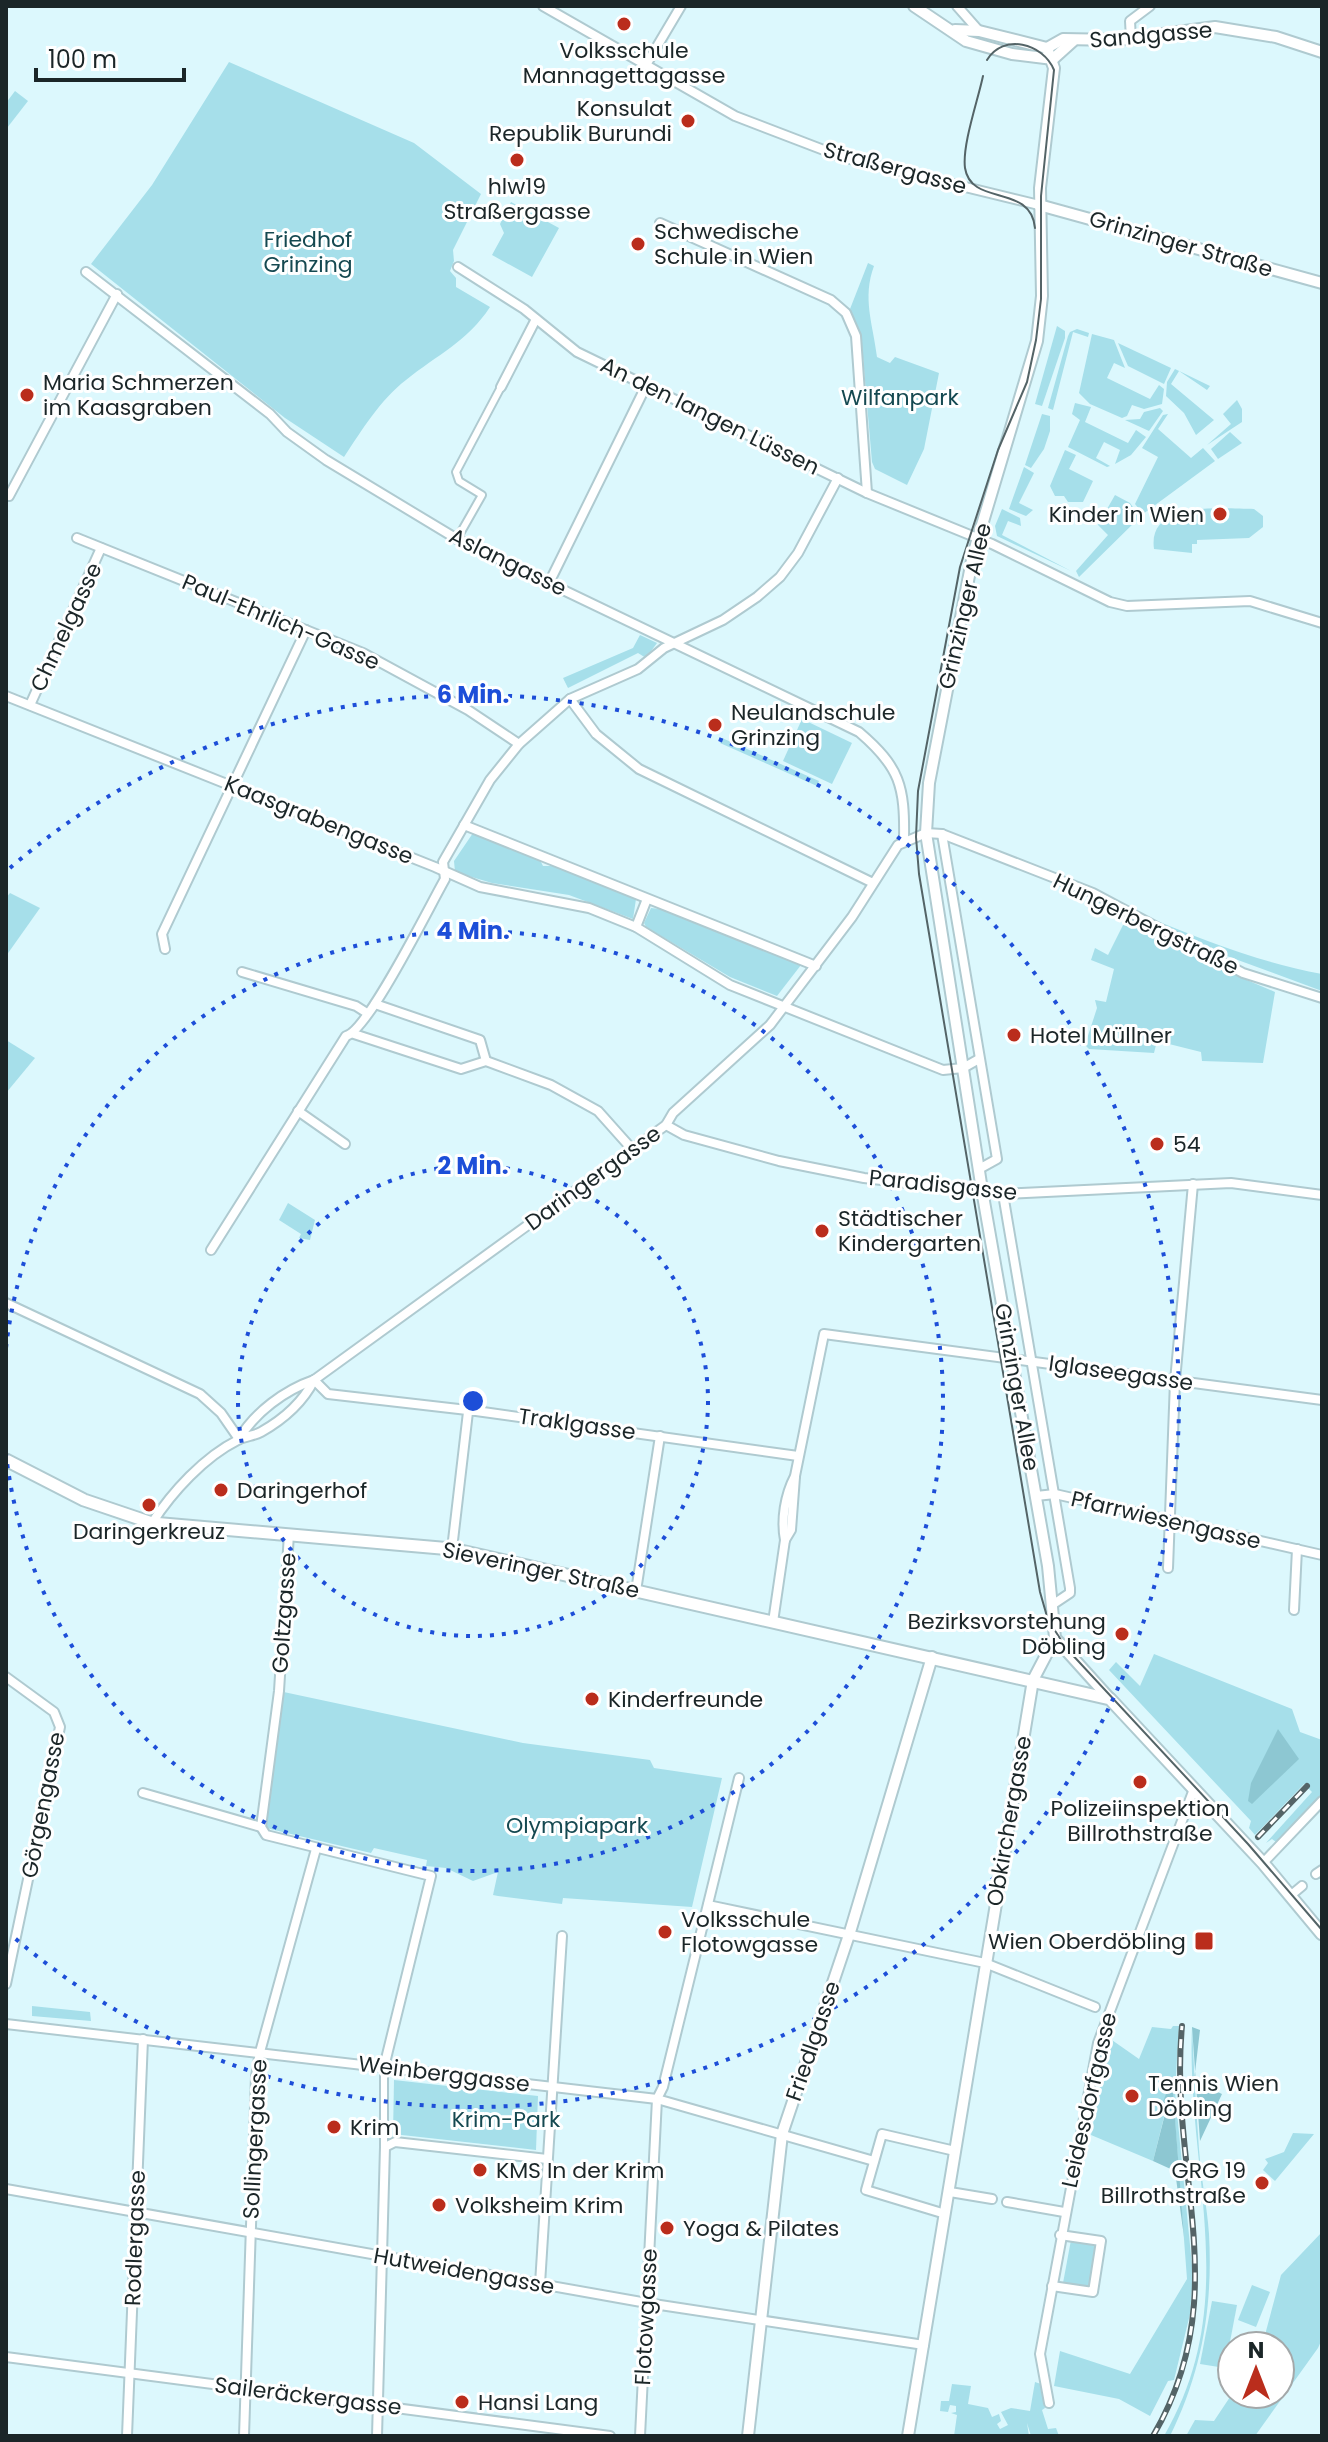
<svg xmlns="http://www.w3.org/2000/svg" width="1328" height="2442" viewBox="0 0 1328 2442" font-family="Poppins,sans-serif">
<rect width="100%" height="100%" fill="#dcf8fd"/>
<g fill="#a6dfea">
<path d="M229,62L414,143L481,194L453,250L454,261L450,271L456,278V287L490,307C468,341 437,355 406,380C380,400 362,430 344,457L285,418L91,264L152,185Z"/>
<path d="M15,91L28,101L7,128L6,103Z"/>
<path d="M511,202L559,228L532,277L492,255L504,233L500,224Z"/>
<path d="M868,263L874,266C862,298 873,324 877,357L890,363L895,357L939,373L924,449L907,485L875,469L872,462L861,334L850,309Z"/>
<path d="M1057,326L1065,331V338L1042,406L1035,404Z"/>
<path d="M1077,329L1089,333L1088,337L1073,332L1053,410L1048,408L1068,336L1070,332Z"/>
<path d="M1092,334L1114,340L1125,368L1114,363L1107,378L1150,399L1159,385L1164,389L1162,404L1144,409L1132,405L1127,416L1122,418L1090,404L1079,393Z"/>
<path d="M1118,343L1171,368L1164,384L1128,366Z"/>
<path d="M1175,369L1210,386L1207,390L1179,371L1171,384L1214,420L1196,435L1184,413L1166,396L1167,382Z"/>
<path d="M1237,400L1242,409V422L1207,445L1231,424L1223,414Z"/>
<path d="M1075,403L1091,407L1085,422L1128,443L1136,430L1146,437L1131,455L1115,464L1120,450L1104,442L1096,458L1110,466L1107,467L1068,447L1080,420L1072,414Z"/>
<path d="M1160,408L1163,411L1149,431L1125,420L1140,419L1144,412Z"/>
<path d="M1042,414L1050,416V431L1044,449L1031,468L1025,465Z"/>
<path d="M1168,414L1158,429L1191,458L1203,448L1215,461L1143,514L1135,504L1158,457L1142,448L1163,415Z"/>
<path d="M1230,432L1242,443L1218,459L1211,449Z"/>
<path d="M1065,450L1076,455L1069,469L1093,481L1083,502H1068L1064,496H1055L1050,486Z"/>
<path d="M1024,467L1034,473L1019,503L1033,510L1026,516L1009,509Z"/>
<path d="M1115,495L1130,503L1140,517L1079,577L1076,571L1108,535L1098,525Z"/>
<path d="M1002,509L1020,518L1021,526L1008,521L1002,535L1071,571L997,536L995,526Z"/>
<path d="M1254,509L1263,516V527L1249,538L1197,540V544H1192V553L1154,549C1147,500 1223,509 1254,509Z"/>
<path d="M640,635L657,643L646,658L638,653L568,688L563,678L633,648Z"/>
<path d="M802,719L852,743L832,784L783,761Z"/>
<path d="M722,738L819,781L817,786L720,743Z"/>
<path d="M473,833L540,860L543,866H554L636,899L633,919L569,895L492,883L455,872L454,861Z"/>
<path d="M10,893L40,908L6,956V898Z"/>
<path d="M651,908L660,909L801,965L777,996L730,977L646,927L644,923Z"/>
<path d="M1150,918C1206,941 1262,963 1322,974V991L1216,952Z"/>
<path d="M1125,921L1200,960L1275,992L1263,1063L1202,1061L1201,1052L1157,1041L1154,1053L1089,1049L1085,1045L1097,1008L1095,1000L1106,1002L1114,969L1091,960L1095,948L1108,955Z"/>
<path d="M6,1040L35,1058L6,1093Z"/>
<path d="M288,1203L315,1220L310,1240L299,1238L301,1234L279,1220Z"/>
<path d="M1154,1654L1292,1709L1300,1732L1322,1740V1796L1276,1842L1272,1839L1266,1843L1312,1792L1304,1784L1255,1835L1249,1828L1251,1821L1109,1670L1116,1662L1140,1686Z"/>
<path d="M279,1691L523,1743L650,1760L654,1768L722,1778L692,1907L563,1898L562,1904L498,1896L493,1895L498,1872L473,1881L446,1868L426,1866L427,1860L374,1848L371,1853L270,1829L261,1823Z"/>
<path d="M32,2006L90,2012L91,2021L32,2016Z"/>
<path d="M1173,2026H1179L1175,2092L1193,2276L1190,2314L1174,2380L1168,2381L1150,2416L1119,2399L1054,2386L1060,2351L1130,2374L1187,2279L1172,2081L1160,2111L1165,2113L1153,2161L1091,2135L1109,2038L1139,2059L1152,2027L1171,2029Z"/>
<path d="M1192,2027C1194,2068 1196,2109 1199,2149C1201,2178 1207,2206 1209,2234C1213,2306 1202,2372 1170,2436H1164C1243,2300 1186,2172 1192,2027Z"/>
<path d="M394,2080L538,2096L536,2150L393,2134Z"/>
<path d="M1293,2133L1314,2134L1275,2181L1263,2170L1268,2163L1265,2159L1284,2152Z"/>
<path d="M1322,2232V2339L1318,2348L1255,2436H1186L1195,2420L1214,2421L1232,2394H1280V2346H1262L1281,2275Z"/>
<path d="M1071,2240L1096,2245L1088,2288L1063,2283Z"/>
<path d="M1252,2285L1270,2292L1256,2327L1238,2320Z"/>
<path d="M1212,2301L1237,2305L1225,2368L1200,2364Z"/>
<path d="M1035,2382L1041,2384L1045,2408L1042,2410L1048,2429L1056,2428L1059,2436H1031L1027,2423L1029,2436H954L957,2415L951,2413L956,2412V2406L950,2405L948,2412L940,2411L941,2401H949L952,2384L971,2386L968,2404L988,2408L992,2417L999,2414L1001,2421L997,2424L1000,2429L1008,2425L1001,2412L1011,2408L1030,2411Z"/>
</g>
<g fill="#8dc7d2">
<path d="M1278,1729L1299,1759L1252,1804L1248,1801L1251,1783Z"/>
<path d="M1192,2027L1200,2030L1194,2081L1222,2094L1200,2141Z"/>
<path d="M1172,2078L1184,2237L1175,2171L1153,2161L1165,2114L1160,2110Z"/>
</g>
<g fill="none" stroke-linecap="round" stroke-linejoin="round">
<defs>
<g id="pedestrian">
<path d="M457,539L482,495L459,481L456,472L501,387"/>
<path d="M384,2148V2067"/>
</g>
<g id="minor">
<path d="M543,6L735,116L842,157L1039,205"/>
<path d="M957,6L979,31"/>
<path d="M1131,39L1130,21L1150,6"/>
<path d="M646,65L681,6"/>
<path d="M660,223L831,300L846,313L856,336L867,493"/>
<path d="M458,267L524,309L577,352L867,493L992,544L1110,602L1127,606L1250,601L1322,623"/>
<path d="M86,272L270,414L287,432L326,460L457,539L859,732C900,767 905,786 904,840"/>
<path d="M501,387L536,319"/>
<path d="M6,495L9,496L117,294"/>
<path d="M77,538L363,653L468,710L519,744"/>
<path d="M549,583L646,386"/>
<path d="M6,696L435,867L480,887L589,908L636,927L730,985L943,1070L963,1068L979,1059"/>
<path d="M570,699L596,734L639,769L871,882"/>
<path d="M30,705L101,548"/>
<path d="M464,825L816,966"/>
<path d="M942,834L997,1159L979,1169"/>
<path d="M636,927L647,899"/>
<path d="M165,949L162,934L306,630"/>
<path d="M242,972L356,1006L367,1013"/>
<path d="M375,1004L480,1040L486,1061"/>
<path d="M354,1034L461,1069L486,1061L551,1085L598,1111L631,1148"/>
<path d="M298,1111L345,1144"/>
<path d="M666,1125L684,1135L779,1161L864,1178L1003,1194L1231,1183L1322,1195"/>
<path d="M1003,1194L1070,1588V1593L1052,1605"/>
<path d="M211,1250L346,1036C368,1031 430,905 445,879L443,862L490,780L519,744L570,699L638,669L664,648L723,620L757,597L780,577L798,553L838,478"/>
<path d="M6,1303L200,1394L221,1413L239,1439"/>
<path d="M314,1380L328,1394L476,1411L798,1456"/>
<path d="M239,1439C255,1412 285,1390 314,1380L666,1125L673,1113L770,1025L852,917L898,845L926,833L942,834L1093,893L1243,973L1322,998"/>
<path d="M1036,1496L1055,1494L1322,1555"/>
<path d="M152,1523C172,1492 204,1457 238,1440C245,1436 254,1436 261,1432C284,1419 303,1402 314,1380"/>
<path d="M289,1534L279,1691L261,1827L266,1835L431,1876L384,2067"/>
<path d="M785,1540C781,1520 785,1495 795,1476L824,1334L1322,1400"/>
<path d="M452,1549L468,1412"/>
<path d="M1168,1568L1175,1381L1193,1184"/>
<path d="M636,1591L660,1436"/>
<path d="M1294,1610L1297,1549"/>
<path d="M773,1622L785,1540L791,1530L795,1477"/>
<path d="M6,1677L54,1712L60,1727L6,1984"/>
<path d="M143,1793L261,1827"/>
<path d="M1263,1863L1322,1801"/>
<path d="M1316,1874L1322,1870"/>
<path d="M1290,1896L1302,1886"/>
<path d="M708,1905L985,1963L1095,2007"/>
<path d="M6,2024L657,2099L874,2161"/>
<path d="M6,2189L647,2303L924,2345"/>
<path d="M950,2192L992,2199"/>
<path d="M1007,2202L1064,2212"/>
<path d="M942,2213L866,2190L882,2134L955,2151"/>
<path d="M540,2284L562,1936"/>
<path d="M1052,2286L1093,2292L1101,2241L1060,2235"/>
<path d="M6,2357L610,2436"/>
<path d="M1049,2403L1040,2354L1098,2043L1194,1789"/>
<path d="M127,2436L143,2039"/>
<path d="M244,2436L256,2076L260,2052L316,1849"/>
<path d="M377,2436L385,2147L395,2142L547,2159"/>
<path d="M640,2436L657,2099L663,2087L739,1778"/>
</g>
<g id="tertiary">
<path d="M914,6L966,41L1012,54L1053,59"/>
<path d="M955,30L979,31L1047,48"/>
<path d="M1047,48L1054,68L1040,188L1042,296L1037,341L973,555L929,783L926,833L982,1190L1048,1566L1055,1638L1110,1699"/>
<path d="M1047,48L1063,39L1118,40L1215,27L1276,37L1322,52"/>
<path d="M1053,59L1073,41"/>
<path d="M1039,205L1322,283"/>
<path d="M748,2436L782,2134L850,1932L932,1657"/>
<path d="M908,2436L1033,1680L1055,1638"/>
</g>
<path id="secondary" d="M6,1460L84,1500L152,1523L452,1549L1110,1699L1263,1863L1322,1934"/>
</defs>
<use href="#pedestrian" stroke="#afcad0" stroke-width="10"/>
<use href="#minor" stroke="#afcad0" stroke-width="12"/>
<use href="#tertiary" stroke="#afcad0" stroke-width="14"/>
<use href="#secondary" stroke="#afcad0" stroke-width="15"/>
<use href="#pedestrian" stroke="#fff" stroke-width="6"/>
<use href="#minor" stroke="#fff" stroke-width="8"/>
<use href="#tertiary" stroke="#fff" stroke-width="10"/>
<use href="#secondary" stroke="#fff" stroke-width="11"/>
<g stroke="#546467" stroke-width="2">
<path d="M987,60C1003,33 1043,43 1054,70L1041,196V299L1036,340L1027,382L998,450L960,567L918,791L916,837L919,874L1040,1592L1048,1620L1067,1649L1248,1844L1322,1930"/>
<path d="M983,76C978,100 962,145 965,168C971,207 1031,183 1035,228"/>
</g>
<defs>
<g id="rail">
<path d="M1258,1837L1307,1786"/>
<path d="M1153,2436C1236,2294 1168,2173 1182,2026"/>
</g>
</defs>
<use href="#rail" stroke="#546467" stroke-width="6"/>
<use href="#rail" stroke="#fff" stroke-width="3" stroke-dasharray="9" stroke-linecap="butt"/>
</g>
<g fill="none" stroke="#1d4ed8" stroke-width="4" stroke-dasharray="4 8">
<circle cx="473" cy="1401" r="235"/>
<path d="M6 1348A470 470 0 1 1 6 1454"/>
<path d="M10 868A706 706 0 1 1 10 1934"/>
</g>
<g fill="#ba2d1c" stroke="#fff" stroke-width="3">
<circle cx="624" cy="24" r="8"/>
<circle cx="688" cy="121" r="8"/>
<circle cx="517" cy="160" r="8"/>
<circle cx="638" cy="244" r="8"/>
<circle cx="27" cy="395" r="8"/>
<circle cx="1220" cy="514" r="8"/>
<circle cx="715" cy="725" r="8"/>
<circle cx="1014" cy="1035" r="8"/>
<circle cx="1157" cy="1144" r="8"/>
<circle cx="822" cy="1231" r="8"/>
<circle cx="221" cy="1490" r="8"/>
<circle cx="149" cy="1505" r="8"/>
<circle cx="1122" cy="1634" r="8"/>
<circle cx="592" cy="1699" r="8"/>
<circle cx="1140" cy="1782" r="8"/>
<circle cx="665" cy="1932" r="8"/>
<rect x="1194" y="1931" width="20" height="20" rx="4"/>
<circle cx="1132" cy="2096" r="8"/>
<circle cx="334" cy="2127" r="8"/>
<circle cx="480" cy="2170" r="8"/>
<circle cx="1262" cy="2183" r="8"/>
<circle cx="439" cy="2205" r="8"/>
<circle cx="667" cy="2228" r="8"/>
<circle cx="462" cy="2402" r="8"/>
</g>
<g text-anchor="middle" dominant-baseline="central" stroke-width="6" stroke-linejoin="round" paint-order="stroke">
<g font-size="22" fill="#1b2628" stroke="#fff">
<text transform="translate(1151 35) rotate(-5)">Sandgasse</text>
<text transform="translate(895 168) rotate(15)">Straßergasse</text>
<text transform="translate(1181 244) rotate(16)">Grinzinger Straße</text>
<text transform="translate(710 416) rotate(26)">An den langen Lüssen</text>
<text transform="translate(508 562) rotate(26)">Aslangasse</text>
<text transform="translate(965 606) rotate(-77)">Grinzinger Allee</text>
<text transform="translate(281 622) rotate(23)">Paul-Ehrlich-Gasse</text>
<text transform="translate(66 627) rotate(-65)">Chmelgasse</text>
<text transform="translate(319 820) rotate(22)">Kaasgrabengasse</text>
<text transform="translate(1146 924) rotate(26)">Hungerbergstraße</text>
<text transform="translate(593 1178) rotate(-36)">Daringergasse</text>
<text transform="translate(943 1185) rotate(6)">Paradisgasse</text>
<text transform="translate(1121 1373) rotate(8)">Iglaseegasse</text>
<text transform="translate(1017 1387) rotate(80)">Grinzinger Allee</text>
<text transform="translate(577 1424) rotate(8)">Traklgasse</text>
<text transform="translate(1166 1520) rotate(13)">Pfarrwiesengasse</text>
<text transform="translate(541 1570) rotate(12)">Sieveringer Straße</text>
<text transform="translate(284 1613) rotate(-86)">Goltzgasse</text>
<text transform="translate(43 1805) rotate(-79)">Görgengasse</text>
<text transform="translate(1009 1821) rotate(-80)">Obkirchergasse</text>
<text transform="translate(813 2041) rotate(-71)">Friedlgasse</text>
<text transform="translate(444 2074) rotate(7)">Weinberggasse</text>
<text transform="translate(1089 2100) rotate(-77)">Leidesdorfgasse</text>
<text transform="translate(255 2139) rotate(-87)">Sollingergasse</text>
<text transform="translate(135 2238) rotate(-88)">Rodlergasse</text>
<text transform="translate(464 2271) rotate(10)">Hutweidengasse</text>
<text transform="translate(646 2317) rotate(-87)">Flotowgasse</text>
<text transform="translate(308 2396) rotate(7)">Saileräckergasse</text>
</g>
<g font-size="22" fill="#1b2628" stroke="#fff" text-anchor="start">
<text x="624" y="50" text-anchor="middle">Volksschule<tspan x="624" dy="25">Mannagettagasse</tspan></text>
<text x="672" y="108" text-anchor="end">Konsulat<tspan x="672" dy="25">Republik Burundi</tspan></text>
<text x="517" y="186" text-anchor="middle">hlw19<tspan x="517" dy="25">Straßergasse</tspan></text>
<text x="654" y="231">Schwedische<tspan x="654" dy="25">Schule in Wien</tspan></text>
<text x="43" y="382">Maria Schmerzen<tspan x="43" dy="25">im Kaasgraben</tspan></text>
<text x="1204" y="514" text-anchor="end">Kinder in Wien</text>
<text x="731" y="712">Neulandschule<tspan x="731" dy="25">Grinzing</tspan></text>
<text x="1030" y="1035">Hotel Müllner</text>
<text x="1173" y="1144">54</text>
<text x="838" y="1218">Städtischer<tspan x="838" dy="25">Kindergarten</tspan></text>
<text x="237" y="1490">Daringerhof</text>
<text x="149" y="1531" text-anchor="middle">Daringerkreuz</text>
<text x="1106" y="1621" text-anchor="end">Bezirksvorstehung<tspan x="1106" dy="25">Döbling</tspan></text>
<text x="608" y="1699">Kinderfreunde</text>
<text x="1140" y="1808" text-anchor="middle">Polizeiinspektion<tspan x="1140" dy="25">Billrothstraße</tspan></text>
<text x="681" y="1919">Volksschule<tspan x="681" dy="25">Flotowgasse</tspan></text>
<text x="1186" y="1941" text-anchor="end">Wien Oberdöbling</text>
<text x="1148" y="2083">Tennis Wien<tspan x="1148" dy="25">Döbling</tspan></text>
<text x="350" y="2127">Krim</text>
<text x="496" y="2170">KMS In der Krim</text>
<text x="1246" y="2170" text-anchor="end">GRG 19<tspan x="1246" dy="25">Billrothstraße</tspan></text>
<text x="455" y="2205">Volksheim Krim</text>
<text x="683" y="2228">Yoga &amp; Pilates</text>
<text x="478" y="2402">Hansi Lang</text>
</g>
<g font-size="22" fill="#154951" stroke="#fff">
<text x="308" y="239">Friedhof<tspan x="308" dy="25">Grinzing</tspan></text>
<text x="900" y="397">Wilfanpark</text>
<text x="577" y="1825">Olympiapark</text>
<text x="506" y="2119">Krim-Park</text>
</g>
</g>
<circle cx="473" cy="1401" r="12" fill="#1d4ed8" stroke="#fff" stroke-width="4"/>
<g font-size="24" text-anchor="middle" font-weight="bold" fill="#1d4ed8" stroke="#fff" stroke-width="6" stroke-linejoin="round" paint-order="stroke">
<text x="473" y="703">6 Min.</text>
<text x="473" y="939">4 Min.</text>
<text x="473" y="1174">2 Min.</text>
</g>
<rect width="1328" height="2442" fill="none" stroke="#1b2628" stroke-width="16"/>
<g transform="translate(1256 2370)"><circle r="38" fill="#ffffff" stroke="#a4a8a9" stroke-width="2"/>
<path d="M0-6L14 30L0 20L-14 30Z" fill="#ba2d1c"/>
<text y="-12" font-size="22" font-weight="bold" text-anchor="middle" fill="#1b2628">N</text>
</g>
<path d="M36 68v12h148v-12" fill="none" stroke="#1b2628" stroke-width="4"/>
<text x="48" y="68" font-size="24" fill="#1b2628" stroke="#ffffff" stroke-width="6" paint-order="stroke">100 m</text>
</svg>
